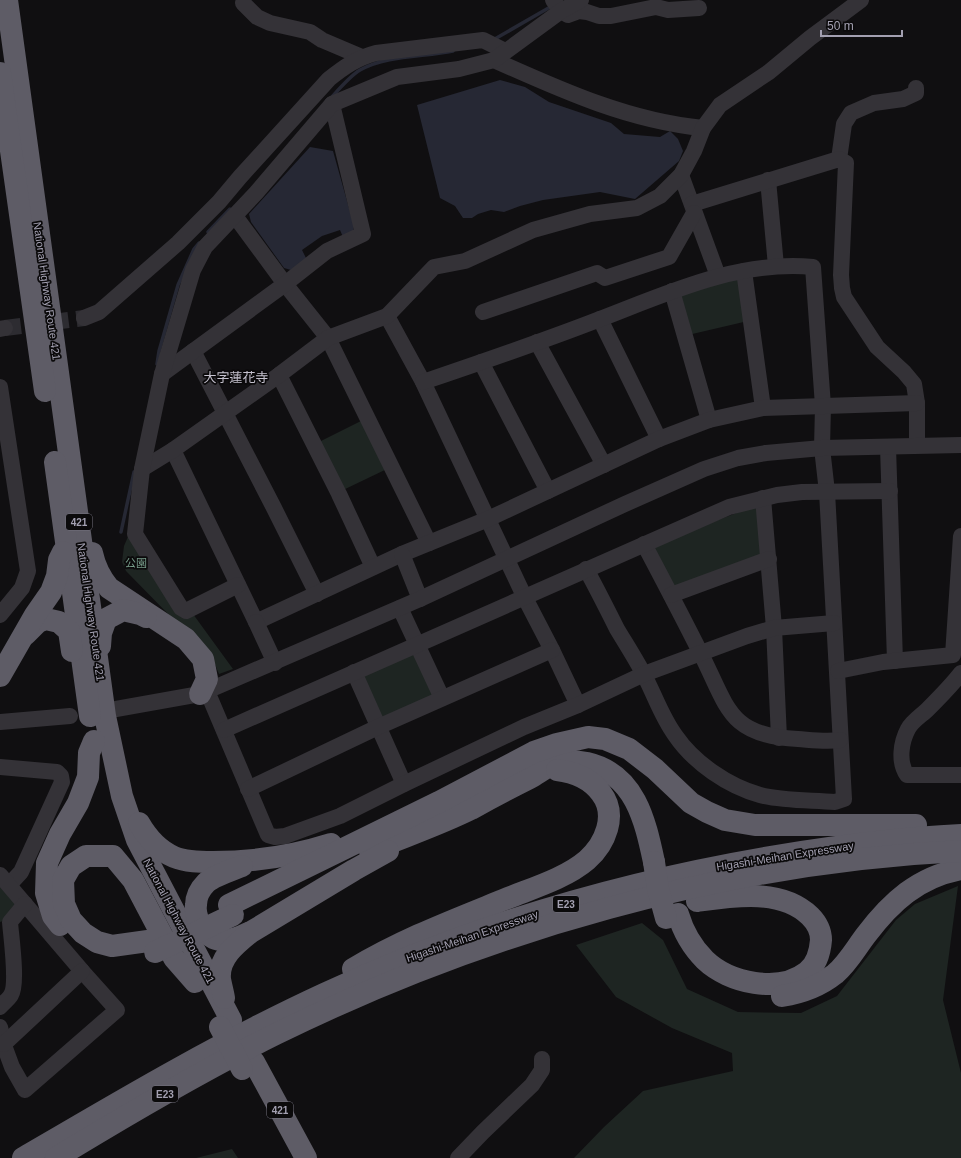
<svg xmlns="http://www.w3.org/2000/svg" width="961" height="1158" viewBox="0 0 961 1158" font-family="Arial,'Noto Sans JP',sans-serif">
<rect width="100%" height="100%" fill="#100f11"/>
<g fill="#1e2522">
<path d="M742,277L748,321L688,335L676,294Z"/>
<path d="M365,419L389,468L341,491L317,443Z"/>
<path d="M760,504L763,556L673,589L650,546Z"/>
<path d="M130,532L193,614L233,669L219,674L209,650L201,640L174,620L126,571L122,562L124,546Z"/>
<path d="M416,648L439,696L382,722L360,674Z"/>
<path d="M0,881L19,903L6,920L0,922Z"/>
<path d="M958,886L943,1000L961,1073V1158H574L604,1127L643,1091L733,1071L732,1053L672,1028L616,997L576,945L642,923L663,940L687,989L738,1012L801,1013L837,996L896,920L915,904Z"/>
<path d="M232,1149L238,1158H196Z"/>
</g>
<g fill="#262834">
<path d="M500,80L525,87L549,102L611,123L624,134L660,137L670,131L678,139L683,151L679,161L635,199L600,192L543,200L520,206L504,212L491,210L478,214L472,218H463L455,206L440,198L417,105Z"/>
<path d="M310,147L333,151L354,226L353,233L343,237L340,230L322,236L302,250L307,260L291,270L284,268L251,222L249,214Z"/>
</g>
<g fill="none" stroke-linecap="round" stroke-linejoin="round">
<g stroke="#262834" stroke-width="3.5">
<path d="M493,40L552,6"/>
<path d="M331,98C339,89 350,76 360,70C386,55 424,57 453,51"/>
<path d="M208,232L230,209"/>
<path d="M157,364L159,351L178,285L194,249L199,243"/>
<path d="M121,532L134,472"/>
</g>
<path stroke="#2d2c31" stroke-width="16" stroke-dasharray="16 8" stroke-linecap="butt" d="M5,328L84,318"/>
<g stroke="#343237" stroke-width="16">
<path d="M553,0L561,11L568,15L579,11L587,12L599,16H611L656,7L668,10L699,8"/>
<path d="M243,3L257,17L270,23L310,32L322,40L362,57"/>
<path d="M494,60C561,90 629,121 703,128"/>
<path d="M839,159L844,124L851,113L874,103L903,99L916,93V88"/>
<path d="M681,175L718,276"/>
<path d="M768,180L776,266"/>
<path d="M692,204L839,159L846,163L841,275L842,288L844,297L877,347L904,372L914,384L917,403V445"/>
<path d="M235,216L285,284L328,338L429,543"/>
<path d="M744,271L763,408"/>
<path d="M672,291L709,420"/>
<path d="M483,312L597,273L605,278L669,257L694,213"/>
<path d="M387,316L423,382L524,596L552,650L578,705"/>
<path d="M84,318L99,312L178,243L219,202L240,177L329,79C344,67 357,58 376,53L483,40L505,51"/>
<path d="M600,319L659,439"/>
<path d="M0,329L5,328"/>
<path d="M537,342L604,465"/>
<path d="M193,351L274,508L317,594"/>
<path d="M481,362L548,491"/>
<path d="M162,374L285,284L327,251L363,234L332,104"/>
<path d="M279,375L339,494L373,567"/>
<path d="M423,382C482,362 541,342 600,319C668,293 738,260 813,267L823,406L822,448L827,492L844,799L835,802C812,800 782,801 760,795C728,786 694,763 675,735C661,716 654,693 643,673C635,658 626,644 617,629C607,609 597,589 586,569"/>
<path d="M0,387L28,571L22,588L0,615"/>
<path d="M888,447L895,661"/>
<path d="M173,450L256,622L402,554L488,519L659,439L709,420L763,408L917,403"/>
<path d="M142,469L173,450L279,375L328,338L387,316L434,267L465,261L533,230L590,214L637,208L660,196L681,175L694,151L703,128L720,105L769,72L810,38L861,0"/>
<path d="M763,498L774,628L779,738"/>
<path d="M644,544C663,580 682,616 700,652C728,706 727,736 798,739C812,740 826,742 840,740"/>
<path d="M402,554L420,599"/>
<path d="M238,585L186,611L181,608L135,534L142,469L162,374L193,270L205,247L256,193L332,104L397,77L459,69L494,60L561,11L581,0"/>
<path d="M671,595L769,559"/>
<path d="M400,608L442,698"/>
<path d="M256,622L275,663"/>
<path d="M838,671L883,662L953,655L961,536"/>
<path d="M354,672L404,784"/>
<path d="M961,673C951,686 940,697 928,709C922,715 912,721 908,729C901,742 898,762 907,775H961"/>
<path d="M207,691L268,835L275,837L285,836L340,816L404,784L524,727L578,705L644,674L747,636L774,628L834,623"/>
<path d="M116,709L200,694L207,691L420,599L625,504L704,469L738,458L766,453L822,448L961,445"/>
<path d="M0,722L70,716"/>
<path d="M224,730L729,507L777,495L802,492L890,491"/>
<path d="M0,767L57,772L61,776L62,782L21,872L9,885"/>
<path d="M248,789L378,727L552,650"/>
<path d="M0,875L82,971L117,1010L25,1090L12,1067L5,1048L0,1027"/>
<path d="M0,1007C3,1003 9,999 11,995C18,984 11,936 10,922L25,904"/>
<path d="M4,1044L82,971"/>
<path d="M458,1158L483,1132L532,1085L542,1070V1059"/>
</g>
<g stroke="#5e5c66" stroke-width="22">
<path d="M7,0L105,716L122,796L137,840L231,1020"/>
<path d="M0,73L45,391"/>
<path d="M55,462L90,716"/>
<path d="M92,553C95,567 100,577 109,588L186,639L203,659L207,679L200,694"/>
<path d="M26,634L38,622L46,619L59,622L69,631L72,651"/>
<path d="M100,646L101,633L106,619L123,610L140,614L146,617"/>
<path d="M0,676L35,615L51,592L57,576L59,560L63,552"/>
<path d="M139,823C147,837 158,850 174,857C186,862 200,862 213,862C253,862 293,856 331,844"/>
<path d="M370,851C403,837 439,825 471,809C491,798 510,788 530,778C539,773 547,766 557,763C566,760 577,761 587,763C635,774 645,820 654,862"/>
<path d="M242,866C232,870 213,876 206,883C200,889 196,897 196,905C194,919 207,939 221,940C230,941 240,937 248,933"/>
<path d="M229,905L439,802L534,752L557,744L588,737L605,739L629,749L655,769L691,803L707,812L725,820L755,825H916"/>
<path d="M678,914C683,931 692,947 705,960C729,983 779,994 807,972C817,964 820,953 821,940C821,931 817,923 810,916C781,888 733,896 697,901"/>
<path d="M60,925L53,916L46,893L47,863L60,834L78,803L88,777L89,753L94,741"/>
<path d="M155,940L112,946L97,942L83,933L71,920L64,904L63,880L71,866L86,856H113L133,880L174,958L195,982"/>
<path d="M353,969C403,939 454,920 508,898C533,888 566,878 587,860C605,844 618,815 601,793C590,778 574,772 557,770"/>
<path d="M782,996C801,993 820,986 835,974C848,963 856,948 866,935C891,902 918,877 961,869"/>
<path d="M224,998C223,992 221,985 220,979C218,958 236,944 251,932L354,870L388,851"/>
<path d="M254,1062L306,1158"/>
<path d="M23,1158C122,1100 220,1042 324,994C467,927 620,882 776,856C837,846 899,838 961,835"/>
<path d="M56,1158C128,1114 201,1071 276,1034C485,931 727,862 961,851"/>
</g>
<g stroke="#5e5c66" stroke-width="22">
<path d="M654,862L658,889L666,918"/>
<path d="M155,952L233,915"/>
<path d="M220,1027L242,1069"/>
</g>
</g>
<g text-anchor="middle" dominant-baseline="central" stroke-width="3.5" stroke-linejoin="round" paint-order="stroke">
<g fill="#0b0a0b" stroke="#75737f" stroke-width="1">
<rect x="66" y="514" width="26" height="16" rx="3"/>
<rect x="553" y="896" width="26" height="16" rx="3"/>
<rect x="152" y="1086" width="26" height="16" rx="3"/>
<rect x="267" y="1102" width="26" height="16" rx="3"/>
</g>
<g font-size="10" font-weight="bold" fill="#a3a0b1">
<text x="79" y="522">421</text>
<text x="566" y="904">E23</text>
<text x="165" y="1094">E23</text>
<text x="280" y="1110">421</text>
</g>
<g font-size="11" fill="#a3a0b1" stroke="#0b0a0b">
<text transform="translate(47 291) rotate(82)">National Highway Route 421</text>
<text transform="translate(91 612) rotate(82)">National Highway Route 421</text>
<text transform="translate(785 856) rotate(-9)">Higashi-Meihan Expressway</text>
<text transform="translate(179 921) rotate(62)">National Highway Route 421</text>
<text transform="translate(472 936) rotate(-19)">Higashi-Meihan Expressway</text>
</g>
<g font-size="11" fill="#779c8a" stroke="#0b0a0b">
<text x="136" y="563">公園</text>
</g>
<g font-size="13" fill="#c4c1cd" stroke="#0b0a0b">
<text x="236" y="377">大字蓮花寺</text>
</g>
</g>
<path d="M821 30v6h81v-6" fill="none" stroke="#a3a0b1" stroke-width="2"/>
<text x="827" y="30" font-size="12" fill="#a3a0b1" stroke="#0b0a0b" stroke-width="3" paint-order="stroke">50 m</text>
</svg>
